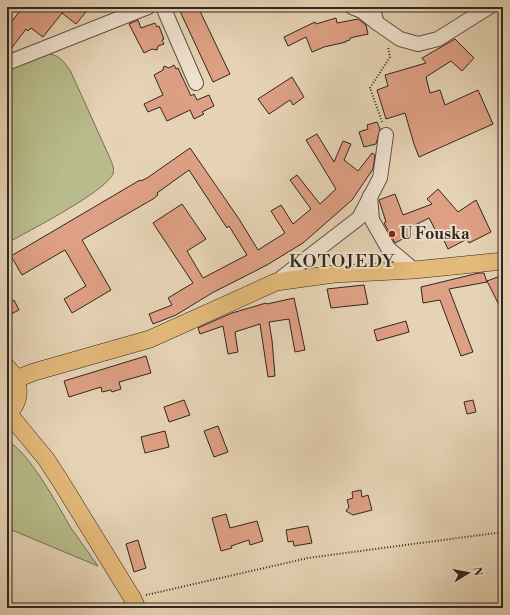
<svg xmlns="http://www.w3.org/2000/svg" width="510" height="615" viewBox="0 0 510 615" font-family="'Libre Bodoni',serif">
<rect width="100%" height="100%" fill="#e6d3b5"/>
<filter id="stains"><feTurbulence type="fractalNoise" baseFrequency=".005" numOctaves="4"/><feColorMatrix values="0 0 0 0 .2 0 0 0 0 .09 0 0 0 0 .02 0 0 0 .5 -.17"/></filter>
<radialGradient id="worn" r=".72"><stop offset=".6" stop-color="#630" stop-opacity="0"/><stop offset="1" stop-color="#630" stop-opacity=".3"/></radialGradient>
<g fill="#b8bb8b" stroke="#757055">
<path d="M50,54C60,56 64,62 70,70L109,156C111,161 115,168 113,174C105,192 27,232 7,243V69L44,55Z"/>
<path d="M7,441C28,450 58,506 71,528C80,541 89,553 98,566L7,528Z"/>
</g>
<g fill="#dea084" stroke="#32261f">
<path d="M17,7H90L76,24L62,13L43,37L31,28L28,31L26,29L7,54V28L19,12Z"/>
<path d="M178,7H198L230,74L213,82Z"/>
<path d="M336,18L337,23L358,19L366,25L368,34L350,38V40L346,41V42L324,47L312,52L306,37L288,46L284,37L315,22L316,24Z"/>
<path d="M138,20L141,28L155,23L157,27L159,26L164,39L162,40L164,44L158,46L157,50L152,49L144,53L129,24Z"/>
<path d="M455,39L474,58L462,71L451,61L426,77L430,93L440,90L445,105L478,90L493,124L419,157L414,144L405,113L386,119L377,90L388,86L385,75L426,63L422,58Z"/>
<path d="M174,65L176,69L178,68L191,96L194,94L197,100L209,95L214,106L202,112L204,114L194,119L190,110L167,121L160,107L148,112L144,104L163,95L154,75L163,70L164,66L169,68Z"/>
<path d="M292,77L304,97L293,105L290,100L269,114L258,99Z"/>
<path d="M377,122L380,129L376,144L364,147L359,132L368,129L367,125Z"/>
<path d="M317,134L334,162L343,141L351,144L344,160L358,171L372,153L375,155L373,169L352,200L303,243L267,265L212,293L176,315L153,324L149,314L172,305L168,298L193,283L153,223L182,204L206,239L187,251L203,278L247,255L229,226L227,228L189,170L157,193L158,195L153,199L82,240L111,290L72,313L64,299L86,286L65,250L22,275L11,256L140,180L141,181L147,178L190,148L239,219L258,250L285,233L271,211L281,205L293,224L311,209L290,180L297,175L320,204L336,189L306,140Z"/>
<path d="M438,189L458,212L476,200L491,232L469,243L467,239L448,249L440,232L437,233L429,218L409,228L412,234L395,243L384,223L386,222L379,200L395,194L403,215L432,204L427,199Z"/>
<path d="M479,273H484L487,282L449,289L473,352L461,356L440,300L423,303L421,287Z"/>
<path d="M503,275V313L487,281Z"/>
<path d="M364,285L368,304L331,308L327,289Z"/>
<path d="M294,298L305,350L295,352L289,319L269,322L272,340L275,376L268,377L260,324L235,332L238,352L228,354L223,326L200,334L198,328L232,313L266,303L267,304Z"/>
<path d="M14,300L19,310L11,314L7,307V304Z"/>
<path d="M406,321L409,332L377,341L374,330Z"/>
<path d="M146,356L151,373L119,382L121,389L112,392L111,390L102,392L101,387L69,397L64,381Z"/>
<path d="M184,400L190,415L169,422L164,407Z"/>
<path d="M473,400L476,412L467,414L464,402Z"/>
<path d="M218,426L228,452L214,457L204,431Z"/>
<path d="M165,431L169,447L145,453L141,437Z"/>
<path d="M361,490L362,497L368,495L372,510L353,515L346,511L349,507L347,500L353,498L352,492Z"/>
<path d="M226,514L230,528L257,521L263,541L250,545L249,540L231,546L232,548L221,551L212,518Z"/>
<path d="M308,526L312,543L294,546L293,541L288,542L286,530Z"/>
<path d="M138,540L146,568L134,572L126,544Z"/>
</g>
<g fill="none" stroke-linecap="round" stroke-linejoin="round">
<defs>
<g id="minor">
<path d="M163,7L196,83"/>
<path d="M352,7L362,11L377,23"/>
<path d="M372,7L377,23L400,39L418,44L438,39L489,7"/>
<path d="M7,63L148,7"/>
<path d="M370,196L372,220L388,248L414,270"/>
<path d="M276,282L359,218L380,178L386,135"/>
</g>
<g id="major">
<path d="M7,367C21,381 23,401 7,414"/>
<path d="M16,379L34,372L150,339L276,282L334,274L414,270L503,261"/>
<path d="M8,413L46,459L61,482L133,599L137,608"/>
</g>
</defs>
<use href="#minor" stroke="#5f5144" stroke-width="16"/>
<use href="#major" stroke="#32261f" stroke-width="18"/>
<g stroke="#32261f" stroke-width="2" stroke-dasharray="1 2" stroke-linecap="butt">
<path d="M382,122L370,88L390,57L388,47"/>
<path d="M146,595L308,558L503,532"/>
</g>
<use href="#minor" stroke="#efe2cf" stroke-width="14"/>
<use href="#major" stroke="#e3ba7a" stroke-width="17"/>
</g>
<circle fill="#8f2418" stroke="#efe2cf" stroke-width="1.5" cx="392" cy="234" r="4"/>
<g text-anchor="middle" dominant-baseline="central" stroke-width="3.5" stroke-linejoin="round" paint-order="stroke">
<g font-size="16" font-weight="bold" fill="#32261f" stroke="#efe2cf" text-anchor="start">
<text x="400" y="234">U Fouska</text>
</g>
<g font-size="18" letter-spacing="1" fill="#32261f" stroke="#efe2cf">
<text x="342" y="261">KOTOJEDY</text>
</g>
</g>
<rect width="510" height="615" fill="none" stroke="#e6d3b5" stroke-width="24"/>
<rect x="8" y="8" width="494" height="599" fill="none" stroke="#32261f" stroke-width="2"/>
<rect x="12" y="12" width="486" height="591" fill="none" stroke="#32261f"/>
<g transform="translate(468 573) rotate(80)" stroke="#efe2cf" stroke-width="3" paint-order="stroke">
<path d="M0-3L7 15L0 10L-7 15Z" fill="#32261f"/>
<text y="-6" font-size="11" font-weight="bold" text-anchor="middle" fill="#32261f">N</text>
</g>
<rect width="100%" height="100%" filter="url(#stains)"/>
<rect width="100%" height="100%" fill="url(#worn)"/>
</svg>
